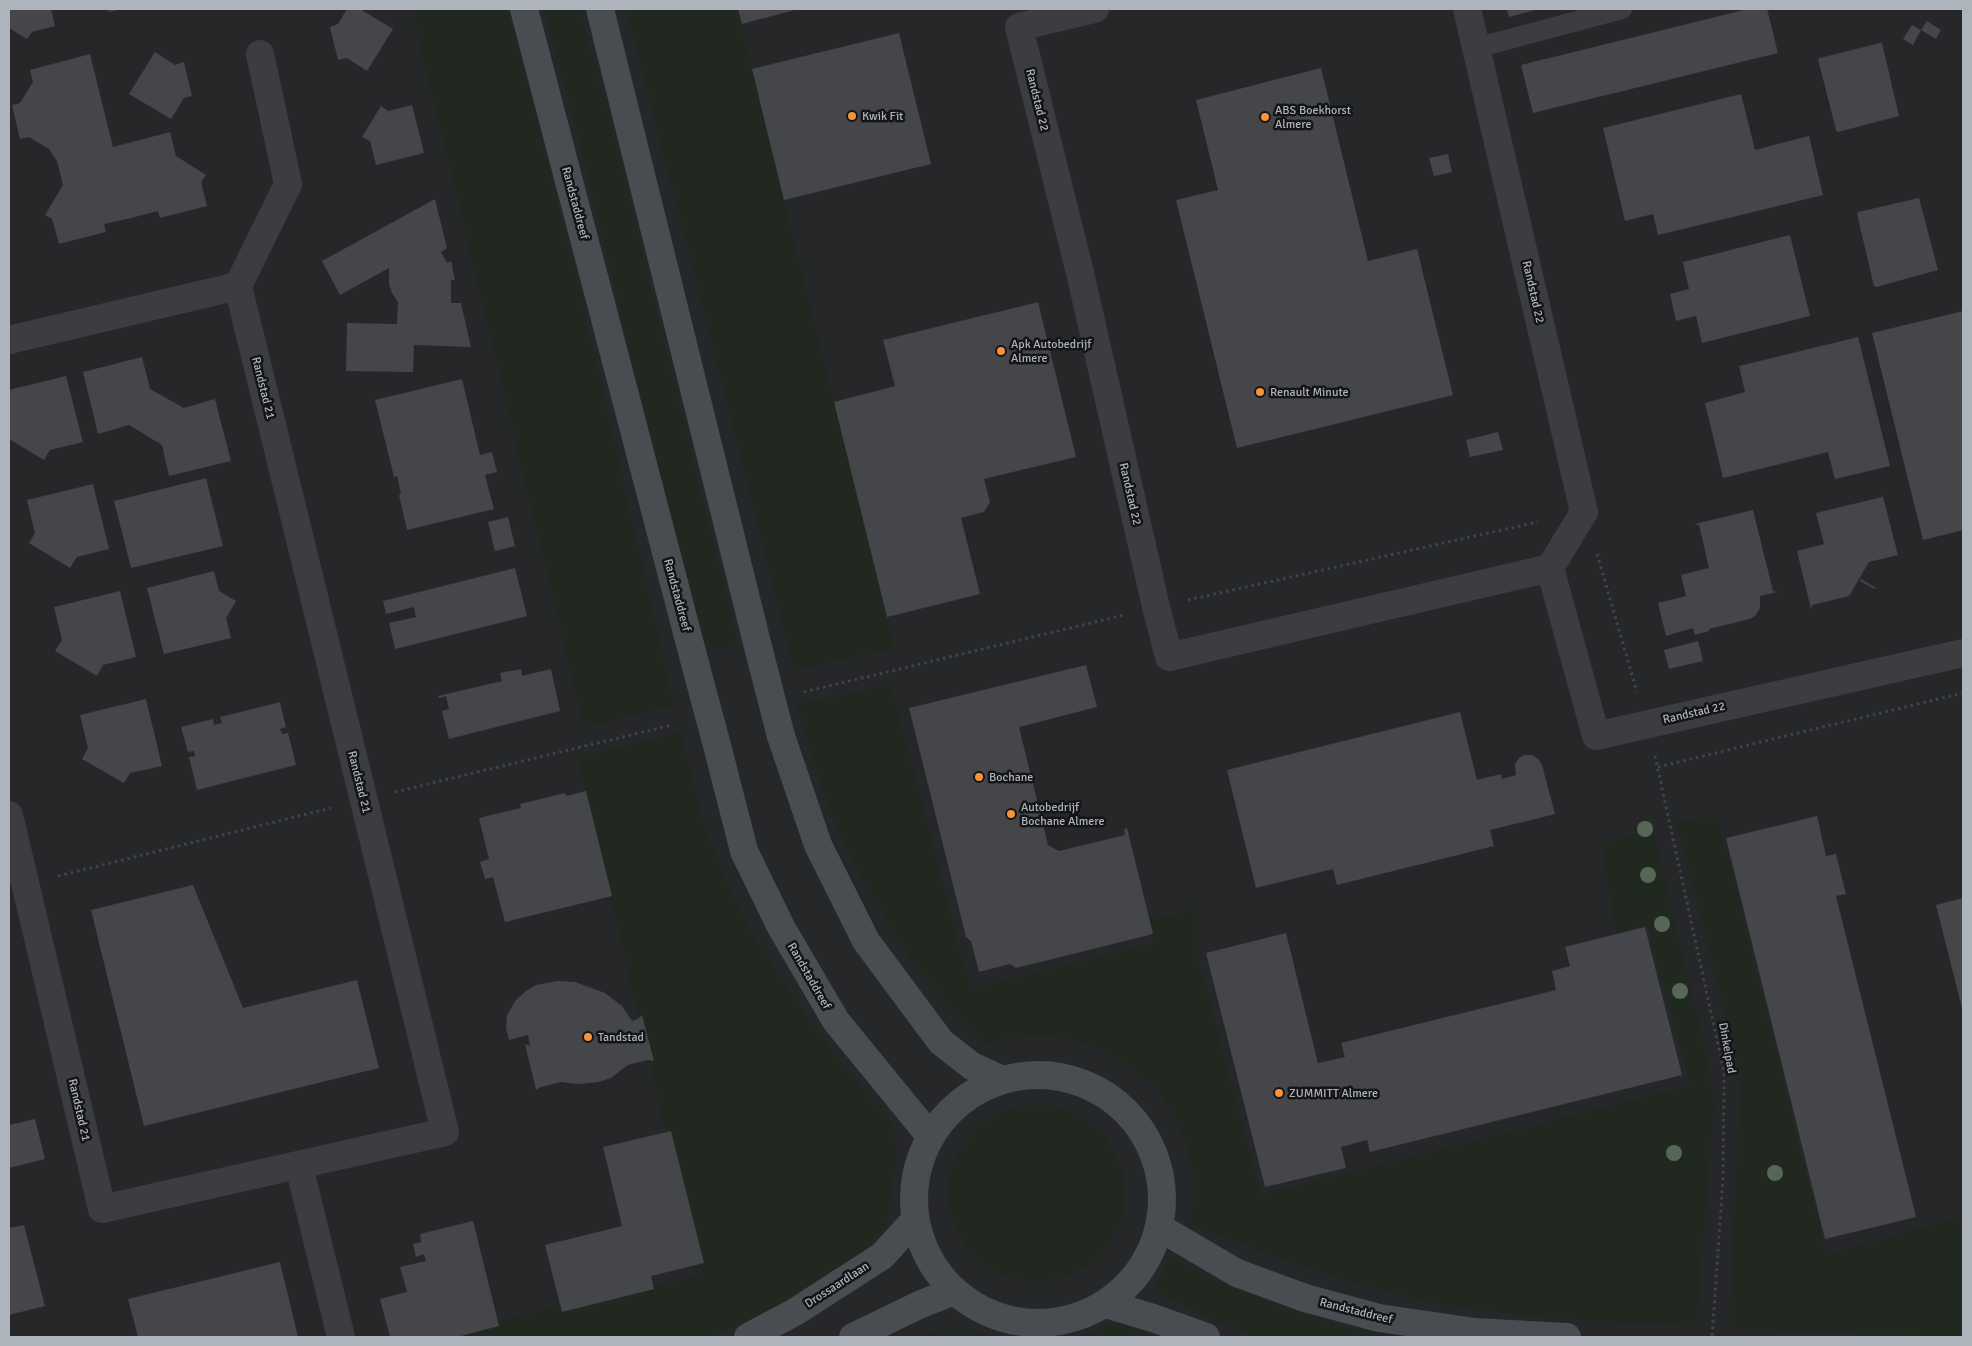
<svg xmlns="http://www.w3.org/2000/svg" width="1972" height="1346" viewBox="0 0 1972 1346" font-family="Signika,sans-serif">
<rect width="100%" height="100%" fill="#1a1a1c"/>
<rect fill="#262729" x="9" y="9" width="1954" height="1328"/>
<g fill="#202820">
<path d="M412,9H508L577,279L674,705L584,727Z"/>
<path d="M544,9H580L614,138L739,646L703,650L583,156Z"/>
<path d="M627,9H737L894,648L794,670Z"/>
<path d="M891,685L970,989L1155,943L1146,921L1199,909L1198,960L1261,1195L1690,1086L1647,924L1617,932L1601,843L1653,831L1709,1066L1714,1107L1696,1326C1591,1320 1483,1318 1381,1290C1316,1273 1254,1248 1191,1225C1193,1204 1196,1184 1192,1164C1173,1068 1076,1014 984,1045L913,963L865,883L844,845L821,786L797,705Z"/>
<path d="M680,733L704,824L732,896L758,943L814,1027L894,1128L897,1162L890,1192L889,1213L883,1229L856,1260L787,1306L709,1337H439L562,1305L565,1310L702,1274L667,1137L578,757Z"/>
<path d="M1717,814L1826,1254L1963,1217V1337L1729,1328L1741,1079L1677,823Z"/>
<circle cx="1037" cy="1193" r="88"/>
<path d="M1171,1257L1221,1284L1339,1326L1403,1337H1254L1152,1291Z"/>
<path d="M1119,1323L1155,1337H1076Z"/>
<path d="M966,1329L1004,1337H921L936,1330Z"/>
</g>
<g fill="#444649">
<path d="M9,9H51L55,26L32,32L27,39L9,28Z"/>
<path d="M108,9H122L109,12Z"/>
<path d="M347,9H360L393,29L367,71L347,58L338,60L330,27L338,24Z"/>
<path d="M738,9H798L742,24Z"/>
<path d="M1507,9H1539L1509,17Z"/>
<path d="M1748,9H1767L1778,53L1533,113L1521,65Z"/>
<path d="M1927,21L1941,30L1936,39L1921,30Z"/>
<path d="M1912,25L1921,30L1913,45L1903,39Z"/>
<path d="M899,33L931,164L784,200L752,69Z"/>
<path d="M1880,43H1882L1899,116L1838,132L1836,130L1818,59L1820,58Z"/>
<path d="M155,52L175,65L184,62L192,96L184,98L171,119L129,94Z"/>
<path d="M90,54L113,147L170,132L176,156L206,175L201,182L207,206L160,218L158,211L131,218L104,224L106,232L59,244L52,219L45,215L63,185L57,161L49,149L29,137L20,139L12,105L20,103L33,82L30,70Z"/>
<path d="M1321,68L1368,261L1417,249L1453,395L1237,448L1176,200L1218,190L1196,100Z"/>
<path d="M1741,94L1755,150L1809,136L1823,195L1658,235L1653,214L1625,221L1603,128Z"/>
<path d="M412,105L424,153L376,165L370,141L362,137L381,106L388,111Z"/>
<path d="M1448,154L1452,172L1434,176L1429,158Z"/>
<path d="M1919,198L1938,270L1876,287L1874,286L1857,214L1858,212Z"/>
<path d="M435,199L447,248L441,252L447,263L451,261L455,280H451V303H461L471,347L414,345L413,372L346,371L347,323L397,324L398,302L392,293L389,284V268L340,295L322,261Z"/>
<path d="M1790,235L1810,316L1702,343L1696,316L1676,321L1670,294L1689,289L1683,262Z"/>
<path d="M1038,302L1076,457L984,479L990,502L984,512L961,518L980,594L887,617L834,402L895,386L883,340Z"/>
<path d="M1963,311V530L1923,540L1872,333Z"/>
<path d="M1858,337L1890,466L1835,479L1828,452L1723,478L1705,403L1745,392L1739,366Z"/>
<path d="M142,357L150,389L184,408L215,399L231,461L169,476L162,445L129,425L98,434L83,372Z"/>
<path d="M66,376L83,442L50,450L44,460L9,439V390Z"/>
<path d="M462,379L480,455L492,452L497,472L485,475L494,509L407,530L399,495L401,494L397,476L394,477L375,400Z"/>
<path d="M1498,432L1503,450L1470,457L1466,440Z"/>
<path d="M206,478L223,546L131,568L114,501Z"/>
<path d="M93,484L109,549L77,557L70,568L29,543L35,533L27,500Z"/>
<path d="M1882,493L1898,555L1869,562L1849,596L1812,605L1811,609L1797,551L1824,544L1816,513L1882,497Z"/>
<path d="M1753,510L1773,591L1777,592L1760,596V608L1756,615L1750,619L1709,629V631L1695,635L1693,628L1666,636L1658,603L1686,596L1681,575L1709,568L1699,525L1695,524Z"/>
<path d="M508,517L515,546L495,551L488,522Z"/>
<path d="M515,568L527,616L395,649L389,623L416,617L414,607L386,614L383,601Z"/>
<path d="M214,571L219,591L236,601L226,618L231,638L164,654L147,588Z"/>
<path d="M1861,579L1876,588L1875,589L1860,581Z"/>
<path d="M120,591L136,657L103,665L97,676L55,651L62,640L54,607Z"/>
<path d="M1698,641L1703,661L1669,669L1664,650Z"/>
<path d="M1086,665L1097,707L1019,727L1048,845L1059,851L1125,835L1124,829L1127,828L1153,934L1016,968L1010,964L979,972L971,941L966,937L909,708Z"/>
<path d="M521,669L522,676L551,669L560,711L449,739L442,711L449,709L446,696L439,698L438,696L502,681L500,673Z"/>
<path d="M146,699L162,766L130,773L124,783L82,759L88,748L80,715Z"/>
<path d="M280,702L286,727L280,729L282,734L288,733L296,765L197,790L189,757L195,756L194,751L188,752L181,727L213,719L214,725L222,723L220,717Z"/>
<path d="M1460,712L1477,780L1501,774L1502,779L1516,775L1515,764L1519,758L1525,755H1532L1538,759L1542,765L1555,814L1490,830L1494,846L1337,885L1333,869L1256,888L1227,770Z"/>
<path d="M586,791L612,896L505,922L493,877L485,879L480,862L489,859L479,818L521,808L520,804L565,793L566,796Z"/>
<path d="M1817,816L1826,856L1836,854L1846,894L1836,896L1916,1217L1825,1239L1726,838Z"/>
<path d="M193,885L243,1008L357,980L379,1068L144,1126L91,910Z"/>
<path d="M1963,898V1012L1936,905Z"/>
<path d="M1645,927L1682,1075L1370,1152L1367,1140L1341,1147L1346,1168L1265,1187L1206,953L1286,933L1318,1063L1345,1057L1341,1043L1556,990L1552,971L1570,966L1565,947Z"/>
<path d="M557,981L575,982L605,993L622,1006L632,1021L638,1019L642,1015L654,1061L648,1060L628,1065L611,1078L599,1082L578,1084L561,1082L541,1087L536,1090L525,1044L530,1046L528,1035L509,1040L506,1028L507,1015L516,1000L526,991L536,985Z"/>
<path d="M35,1119L45,1159L9,1168V1125Z"/>
<path d="M671,1131L704,1263L651,1276L654,1289L562,1312L545,1245L622,1226L603,1147Z"/>
<path d="M473,1221L499,1326L457,1337H390L380,1299L407,1292L400,1267L426,1261L424,1254L416,1257L413,1244L421,1242L420,1234Z"/>
<path d="M24,1225L45,1306L9,1315V1228Z"/>
<path d="M280,1262L298,1337H138L128,1299Z"/>
</g>
<g fill="none" stroke-linecap="round" stroke-linejoin="round">
<g stroke="#414448" stroke-width="3" stroke-dasharray="2.5 4" stroke-linecap="butt">
<path d="M1597,554L1637,692"/>
<path d="M1188,600L1538,522"/>
<path d="M804,692L1124,615"/>
<path d="M1655,756L1724,1072L1723,1179L1712,1337"/>
<path d="M1658,767L1963,693"/>
<path d="M395,792L672,725"/>
<path d="M58,876L331,808"/>
</g>
<path stroke="#3b3d41" stroke-width="20" d="M1476,48L1622,9"/>
<g stroke="#3b3d41" stroke-width="28">
<path d="M1095,9L1019,27L1081,277L1156,607L1169,657L1550,568L1596,736L1963,653"/>
<path d="M1467,9L1584,512L1550,568"/>
<path d="M9,340L238,286L288,184L260,54"/>
<path d="M9,815L102,1209L445,1132L238,286"/>
<path d="M299,1166L341,1337"/>
</g>
<g stroke="#494d51" stroke-width="28">
<path d="M524,9L696,667"/>
<path d="M600,9L759,651"/>
<path d="M781,736L818,845L866,941L941,1042L972,1066L1000,1079"/>
<path d="M719,753L744,851L781,927L836,1021L930,1136"/>
<circle cx="1038" cy="1199" r="124"/>
<path d="M1162,1229L1237,1273L1305,1298L1379,1318L1475,1332L1567,1337"/>
<path d="M1106,1304L1153,1318L1206,1337"/>
<path d="M748,1337L795,1312L882,1256L915,1220"/>
<path d="M853,1337L919,1305L954,1291"/>
</g>
<g stroke="#494d51" stroke-width="28">
<path d="M759,651L781,736"/>
<path d="M696,667L719,753"/>
</g>
</g>
<g fill="#566755">
<circle cx="1645" cy="829" r="8"/>
<circle cx="1648" cy="875" r="8"/>
<circle cx="1662" cy="924" r="8"/>
<circle cx="1680" cy="991" r="8"/>
<circle cx="1674" cy="1153" r="8"/>
<circle cx="1775" cy="1173" r="8"/>
</g>
<g fill="#f3933b" stroke="#151517" stroke-width="2">
<circle cx="852" cy="116" r="5"/>
<circle cx="1265" cy="117" r="5"/>
<circle cx="1001" cy="351" r="5"/>
<circle cx="1260" cy="392" r="5"/>
<circle cx="979" cy="777" r="5"/>
<circle cx="1011" cy="814" r="5"/>
<circle cx="588" cy="1037" r="5"/>
<circle cx="1279" cy="1093" r="5"/>
</g>
<g text-anchor="middle" dominant-baseline="central" stroke-width="5" stroke-linejoin="round" paint-order="stroke">
<g font-size="12" fill="#adb4bc" stroke="#151517">
<text transform="translate(1037 100) rotate(76)">Randstad 22</text>
<text transform="translate(575 203) rotate(75)">Randstaddreef</text>
<text transform="translate(1533 292) rotate(77)">Randstad 22</text>
<text transform="translate(263 388) rotate(76)">Randstad 21</text>
<text transform="translate(1130 494) rotate(77)">Randstad 22</text>
<text transform="translate(677 595) rotate(75)">Randstaddreef</text>
<text transform="translate(1694 713) rotate(-13)">Randstad 22</text>
<text transform="translate(359 782) rotate(76)">Randstad 21</text>
<text transform="translate(809 976) rotate(60)">Randstaddreef</text>
<text transform="translate(1727 1048) rotate(80)">Dinkelpad</text>
<text transform="translate(79 1110) rotate(77)">Randstad 21</text>
<text transform="translate(837 1285) rotate(-33)">Drossaardlaan</text>
<text transform="translate(1356 1311) rotate(14)">Randstaddreef</text>
</g>
<g font-size="12" fill="#adb4bc" stroke="#151517" text-anchor="start">
<text x="1275" y="110">ABS Boekhorst<tspan x="1275" dy="14">Almere</tspan></text>
<text x="862" y="116">Kwik Fit</text>
<text x="1011" y="344">Apk Autobedrijf<tspan x="1011" dy="14">Almere</tspan></text>
<text x="1270" y="392">Renault Minute</text>
<text x="989" y="777">Bochane</text>
<text x="1021" y="807">Autobedrijf<tspan x="1021" dy="14">Bochane Almere</tspan></text>
<text x="598" y="1037">Tandstad</text>
<text x="1289" y="1093">ZUMMITT Almere</text>
</g>
</g>
<rect width="1972" height="1346" fill="none" stroke="#adb4bc" stroke-width="20"/>
</svg>
